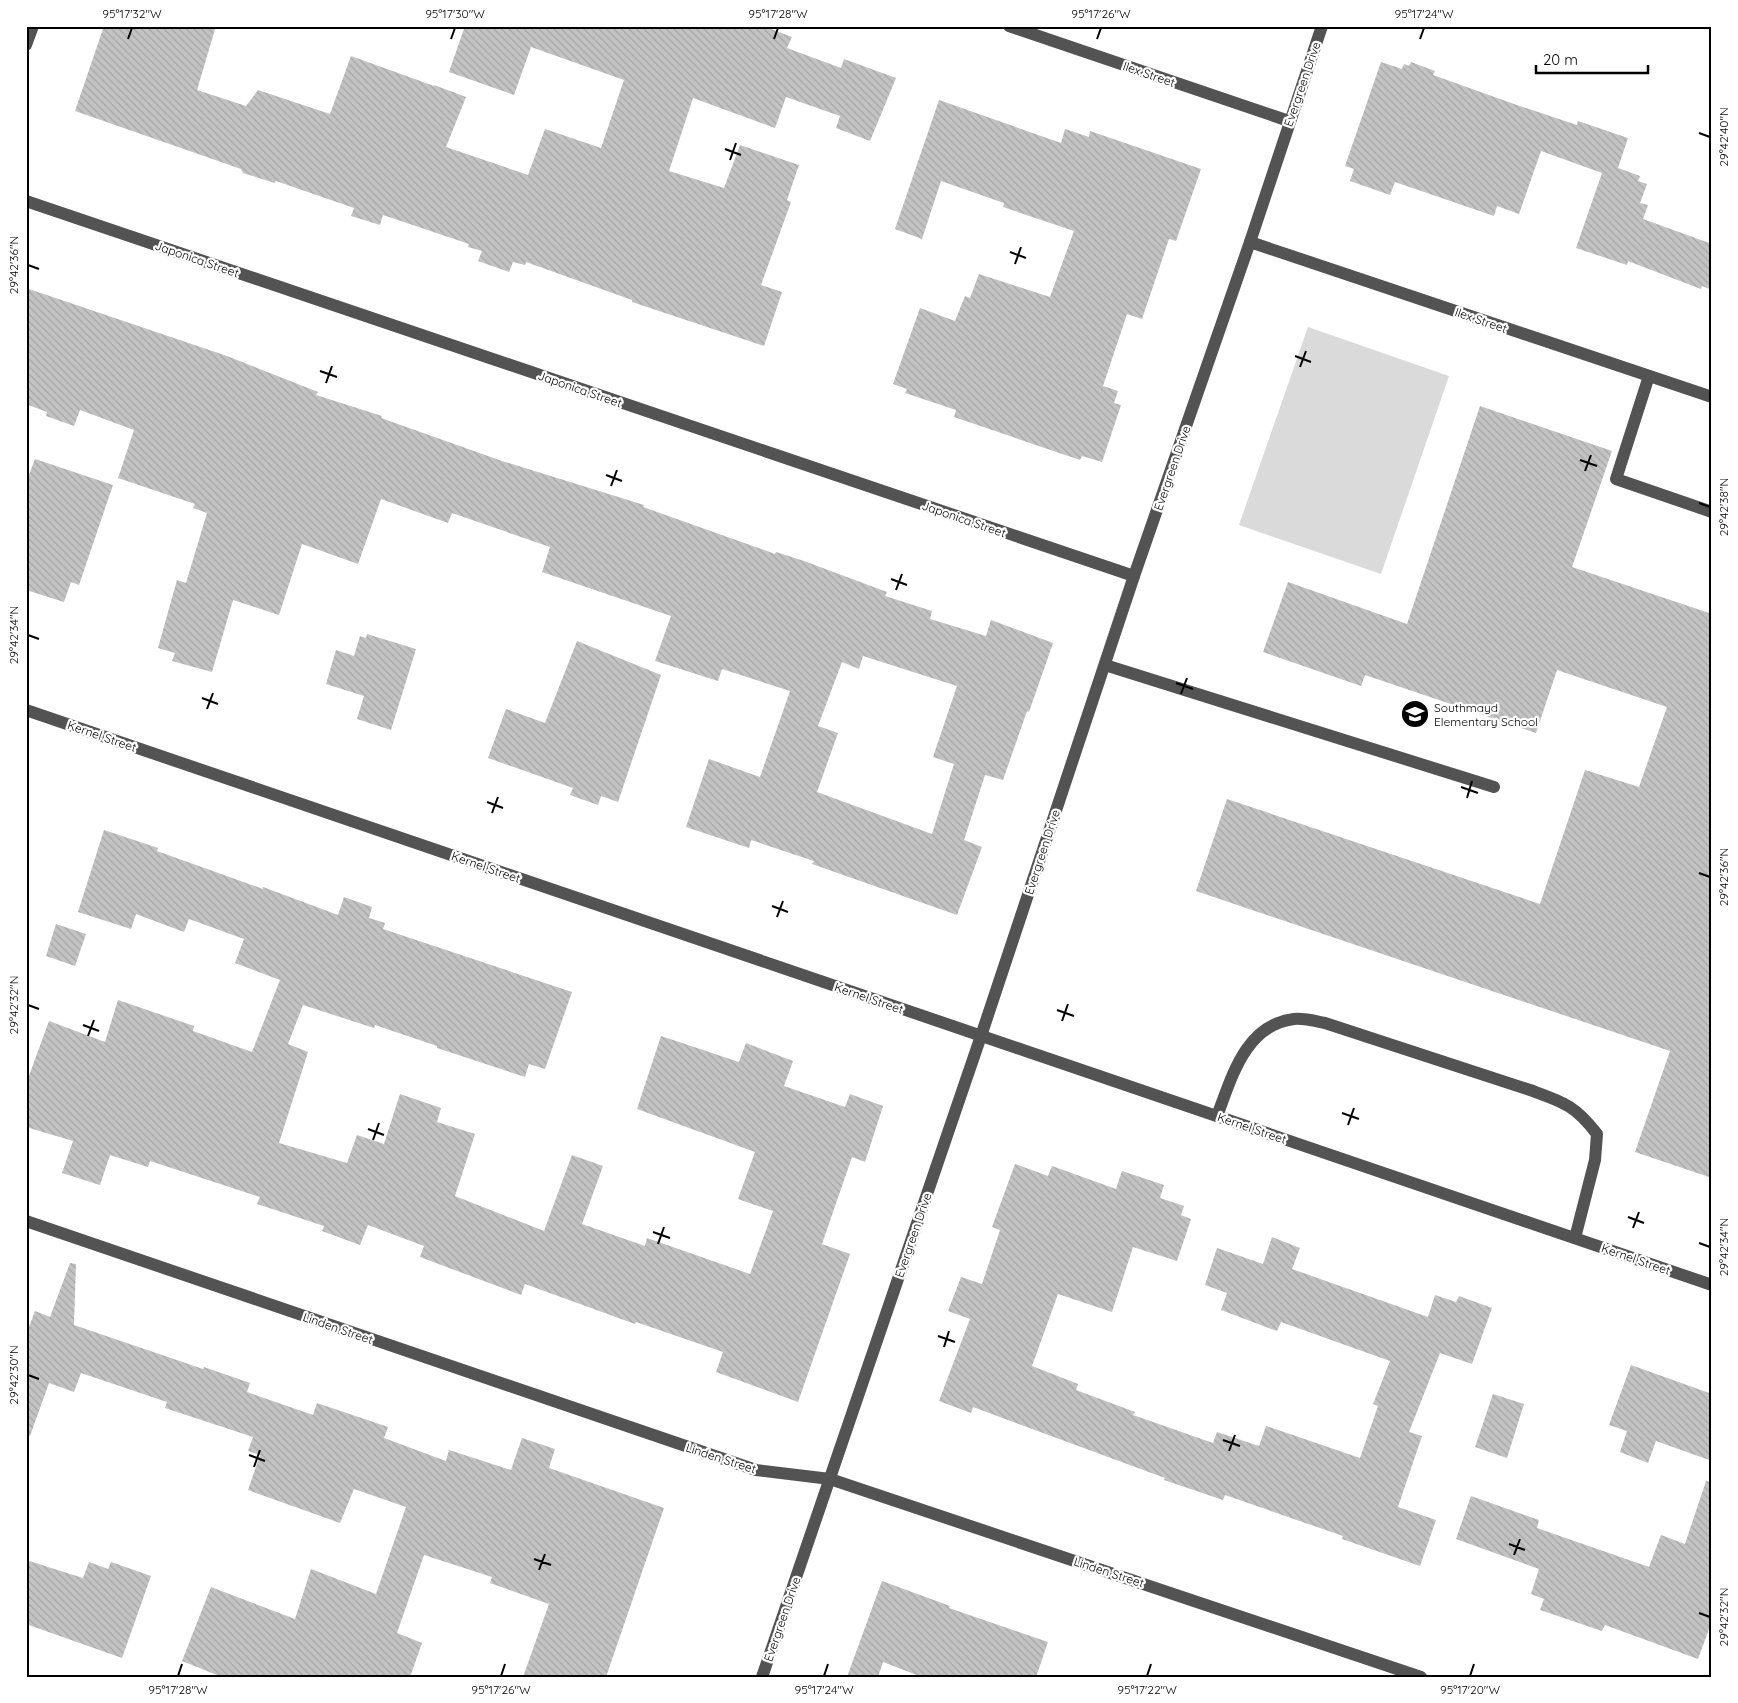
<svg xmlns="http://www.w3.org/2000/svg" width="1738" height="1703" viewBox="0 0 1738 1703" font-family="Quicksand,sans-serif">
<defs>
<pattern id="building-back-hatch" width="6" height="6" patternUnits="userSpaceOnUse" patternTransform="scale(1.25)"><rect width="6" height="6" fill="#c3c3c3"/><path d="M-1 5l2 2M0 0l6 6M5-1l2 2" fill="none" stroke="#a6a6a6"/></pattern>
</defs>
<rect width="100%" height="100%" fill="#fff"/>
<path fill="#dadada" d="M1308,327L1449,376L1381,574L1239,525Z"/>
<g fill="url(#building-back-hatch)" fill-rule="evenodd">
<path d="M104,26H216L197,90L246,106L258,90L330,114L351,56L434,86V85L466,97L446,147L528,175L545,129L601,148L624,80L531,47L514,95L449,72L465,26H763L792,37L787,48L841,68L844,59L896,78L870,141L836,128L840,116L786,97L775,128L693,98L669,171L724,188L740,145L799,165L787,200L791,202L761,285L782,292L764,346L632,302V300L526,262L525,265L513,262L509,272L478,261L482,251L468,247L469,244L383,215L380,225L351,216L354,208L276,181L275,183L243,173L241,169L75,111Z"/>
<path d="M1381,62L1402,69L1404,64L1409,66L1411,62L1435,71L1433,75L1514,104L1577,125L1578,121L1628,138L1618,168L1640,176L1638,181L1647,184L1640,203L1648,205L1643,219L1712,244V290L1702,286L1701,289L1628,261L1627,265L1576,248L1602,173L1541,151L1519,214L1497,206L1494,216L1395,182L1390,195L1350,181L1354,169L1345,166Z"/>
<path d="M939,100L1061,143L1065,129L1089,137L1090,131L1201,169L1176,241L1169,239L1142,319L1127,314L1103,386L1118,391L1114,403L1121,405L1102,462L1082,456L1080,460L954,417L956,410L905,393L907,389L893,384L920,308L955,321L965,296L970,298L979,274L1050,297L1074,231L1003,207L1004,203L941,181L922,239L895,229Z"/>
<path d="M26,288L227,356L318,392L316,395L382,416L381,418L502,461L644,505L643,507L775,554L776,552L804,561L887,592L885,596L932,611L930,619L986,636L991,620L1053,643L1029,712L1027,711L1003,780L985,775L964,840L982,847L957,915L812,864L814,861L751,840L749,848L686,827L709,759L760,777L790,691L722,669L718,681L655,661L671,616L542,572L550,547L452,513L448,523L381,499L358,564L302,544L279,615L233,600L212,672L172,661L175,653L158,648L177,580L186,583L207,513L193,508L195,504L118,478L134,430L80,410L74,426L46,416L47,412L26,404ZM863,656L957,686L933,757L954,764L932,834L817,792L838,733L818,726L842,662L859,669Z"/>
<path d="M1480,406L1612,451L1572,567L1712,614V1178L1635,1152L1670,1051L1196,891L1227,799L1540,904L1585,770L1639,787L1667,707L1557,670L1536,733L1365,675L1361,686L1263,652L1288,582L1407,624Z"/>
<path d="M35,459L113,485L79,585L71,582L64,602L26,590V483Z"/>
<path d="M367,634L416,649L391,730L357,719L364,696L326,684L336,650L354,656L360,636L366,638Z"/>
<path d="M577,641L661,675L618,802L601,796L598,805L570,795L573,788L488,758L506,709L545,723Z"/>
<path d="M104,830L158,848L157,851L263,889V887L338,915L344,897L372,907L369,918L385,923L383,929L572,992L545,1069L529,1064L525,1077L437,1048V1046L375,1025L374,1028L303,1005L288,1044L308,1052L279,1143L347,1163L357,1135L384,1144L400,1094L441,1108L437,1122L475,1134L455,1196L544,1231L572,1155L603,1166L582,1224L645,1246L647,1238L750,1274L773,1211L738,1199L755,1152L637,1109L661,1036L739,1062L746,1043L793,1061L784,1086L845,1107L850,1094L883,1106L865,1162L852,1157L822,1244L850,1254L798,1402L716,1372L723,1352L636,1322L635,1324L525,1284L521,1295L420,1257L424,1246L368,1225L360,1245L322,1231L324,1226L257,1204L260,1197L150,1161L148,1167L110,1155L100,1185L62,1173L73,1141L26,1127V1084L49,1021L105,1042L118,1000L194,1026L193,1031L252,1052L280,980L235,963L244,939L189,919L184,932L136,914L131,929L78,912Z"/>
<path d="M56,924L86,934L75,966L46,956Z"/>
<path d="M1015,1164L1048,1176L1052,1166L1116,1189L1122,1171L1164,1185L1160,1198L1184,1206L1181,1215L1191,1219L1177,1261L1133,1247L1112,1312L1058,1294L1032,1366L1078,1384L1076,1390L1135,1412L1133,1415L1213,1443L1217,1432L1259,1446L1266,1426L1360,1458L1378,1406L1373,1404L1390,1361L1281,1322L1277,1331L1221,1310L1227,1293L1205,1285L1217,1248L1263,1264L1272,1237L1300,1248L1292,1269L1428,1317L1435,1295L1456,1302L1459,1296L1492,1308L1472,1364L1440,1353L1409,1432L1422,1436L1398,1507L1436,1520L1420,1566L1342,1539L1343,1536L1225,1495L1223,1500L1164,1480L1165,1478L973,1407L971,1413L939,1401L970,1319L948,1311L961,1277L982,1284L1000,1230L992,1227Z"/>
<path d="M70,1263L76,1264L74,1325L203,1369L204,1367L250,1383L247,1392L313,1415L317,1403L388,1427L384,1438L446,1461L449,1450L511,1470L522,1438L555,1449L549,1468L664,1508L606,1677H523L549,1604L490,1583L492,1577L424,1555L397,1633L422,1643L410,1677H222L182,1661L211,1587L295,1619L311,1569L376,1594L406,1507L354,1489L340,1523L248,1490L260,1455L248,1451L253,1437L165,1408L167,1402L81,1373L74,1392L49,1383L30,1436L26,1435V1335L35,1311L50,1317Z"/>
<path d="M1631,1365L1712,1394V1461L1656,1441L1648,1463L1620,1452L1627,1431L1609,1425Z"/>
<path d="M1493,1394L1524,1404L1507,1458L1475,1447Z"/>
<path d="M1706,1481L1712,1482V1621L1698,1659L1605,1625L1602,1631L1540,1610L1544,1599L1531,1594L1539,1569L1456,1539L1471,1496L1539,1520L1537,1528L1649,1567L1661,1535L1685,1544Z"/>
<path d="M26,1560L83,1578L89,1562L108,1569L111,1562L151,1576L122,1658L26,1624Z"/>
<path d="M882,1581L950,1606L949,1608L1048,1642L1036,1677H922L883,1662L878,1677H847Z"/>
</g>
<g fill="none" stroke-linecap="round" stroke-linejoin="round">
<g stroke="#535353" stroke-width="12">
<path d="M1009,26L1289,121"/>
<path d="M26,45L33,26"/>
<path d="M26,201L1134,576"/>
<path d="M1250,242L1712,397"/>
<path d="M1649,376L1616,479L1712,512"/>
<path d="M1105,665L1494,787"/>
<path d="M26,710L1712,1285"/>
<path d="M1217,1116C1232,1077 1245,1025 1294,1019C1303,1018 1315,1021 1325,1023L1530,1090C1563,1102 1575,1105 1597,1134L1595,1160L1575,1238"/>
<path d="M26,1221L756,1470L830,1479L1421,1677"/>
<path d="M762,1677L981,1036L1134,576L1250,242L1322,26"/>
</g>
</g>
<path fill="none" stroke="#000" stroke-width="2" d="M128,39L132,28M451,39L455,28M774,39L778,28M1097,39L1101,28M1420,39L1424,28M1699,133L1710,137M725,149L741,155M730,160L736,143M1010,252L1026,258M1015,264L1021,247M28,265L39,269M1295,356L1311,362M1300,367L1306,351M320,371L337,377M326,383L332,366M1580,460L1597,466M1585,471L1591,455M606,475L622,481M611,486L617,470M1699,503L1710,507M891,579L907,585M896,590L902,574M28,635L39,639M1176,683L1193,689M1181,694L1187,678M202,698L218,704M207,709L213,693M1461,787L1478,793M1467,798L1472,781M487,802L503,808M492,813L498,797M1699,873L1710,877M772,906L788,912M777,917L783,901M28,1005L39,1009M1057,1010L1074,1016M1062,1021L1068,1004M83,1025L99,1031M88,1036L94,1020M1342,1113L1359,1119M1348,1125L1354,1108M368,1129L384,1135M373,1140L379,1123M1628,1217L1644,1223M1633,1228L1639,1212M653,1232L670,1238M1699,1243L1710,1247M658,1244L664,1227M938,1336L955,1342M944,1347L949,1331M28,1375L39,1379M1223,1440L1240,1446M1229,1451L1235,1435M249,1455L265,1461M254,1467L260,1450M1509,1544L1525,1550M1514,1555L1520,1539M534,1559L551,1565M539,1570L545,1554M1699,1613L1710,1617M178,1676L182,1664M501,1676L505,1664M824,1676L828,1664M1147,1676L1151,1664M1470,1676L1474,1664"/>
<defs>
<symbol id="school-disc" viewBox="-11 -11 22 22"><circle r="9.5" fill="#000" stroke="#fff"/><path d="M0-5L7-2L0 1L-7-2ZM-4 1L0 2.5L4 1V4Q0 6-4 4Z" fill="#fff"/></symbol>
</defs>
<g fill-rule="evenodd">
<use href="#school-disc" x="1399" y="698" width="32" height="32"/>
</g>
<g text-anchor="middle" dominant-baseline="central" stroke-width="4.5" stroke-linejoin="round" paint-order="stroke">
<g font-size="12" fill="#000" stroke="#fff">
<text transform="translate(1149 74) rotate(19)">Ilex Street</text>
<text transform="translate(1302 84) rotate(-71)">Evergreen Drive</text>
<text transform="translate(197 259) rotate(19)">Japonica Street</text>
<text transform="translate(1481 320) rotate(19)">Ilex Street</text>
<text transform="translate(580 389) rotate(19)">Japonica Street</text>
<text transform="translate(1172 468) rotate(-71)">Evergreen Drive</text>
<text transform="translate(964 519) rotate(19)">Japonica Street</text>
<text transform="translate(102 736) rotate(19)">Kernel Street</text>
<text transform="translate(1042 852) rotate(-72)">Evergreen Drive</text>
<text transform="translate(486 867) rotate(19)">Kernel Street</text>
<text transform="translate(869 998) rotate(19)">Kernel Street</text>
<text transform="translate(1252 1128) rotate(19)">Kernel Street</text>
<text transform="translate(913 1235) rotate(-71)">Evergreen Drive</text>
<text transform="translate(1636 1259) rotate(19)">Kernel Street</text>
<text transform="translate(338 1328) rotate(19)">Linden Street</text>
<text transform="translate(721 1458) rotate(18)">Linden Street</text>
<text transform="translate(1109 1572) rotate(18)">Linden Street</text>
<text transform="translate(782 1619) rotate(-71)">Evergreen Drive</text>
</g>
<g font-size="12" fill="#000" stroke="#fff" text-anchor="start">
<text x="1434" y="707">Southmayd<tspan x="1434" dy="14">Elementary School</tspan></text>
</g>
</g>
<rect width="1738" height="1703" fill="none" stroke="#ffffff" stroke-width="55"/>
<path d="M1536 65v8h112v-8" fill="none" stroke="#000000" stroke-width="2.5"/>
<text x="1543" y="65" font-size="15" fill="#000000" stroke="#ffffff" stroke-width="4" paint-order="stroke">20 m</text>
<rect x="28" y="28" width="1682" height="1648" fill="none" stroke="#000" stroke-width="2"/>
<g font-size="12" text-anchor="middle" fill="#000">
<text x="132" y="18">95°17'32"W</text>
<text x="455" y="18">95°17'30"W</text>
<text x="778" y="18">95°17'28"W</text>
<text x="1101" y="18">95°17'26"W</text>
<text x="1424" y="18">95°17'24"W</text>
<text transform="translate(1724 137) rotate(-90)" y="4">29°42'40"N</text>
<text transform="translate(14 265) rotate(-90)" y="4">29°42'36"N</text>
<text transform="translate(1724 507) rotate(-90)" y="4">29°42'38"N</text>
<text transform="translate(14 635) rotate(-90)" y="4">29°42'34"N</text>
<text transform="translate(1724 877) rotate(-90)" y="4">29°42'36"N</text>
<text transform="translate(14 1005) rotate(-90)" y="4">29°42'32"N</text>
<text transform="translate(1724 1247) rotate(-90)" y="4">29°42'34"N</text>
<text transform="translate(14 1375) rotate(-90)" y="4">29°42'30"N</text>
<text transform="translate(1724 1617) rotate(-90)" y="4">29°42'32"N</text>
<text x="178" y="1694">95°17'28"W</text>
<text x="501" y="1694">95°17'26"W</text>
<text x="824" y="1694">95°17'24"W</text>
<text x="1147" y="1694">95°17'22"W</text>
<text x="1470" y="1694">95°17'20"W</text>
</g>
</svg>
